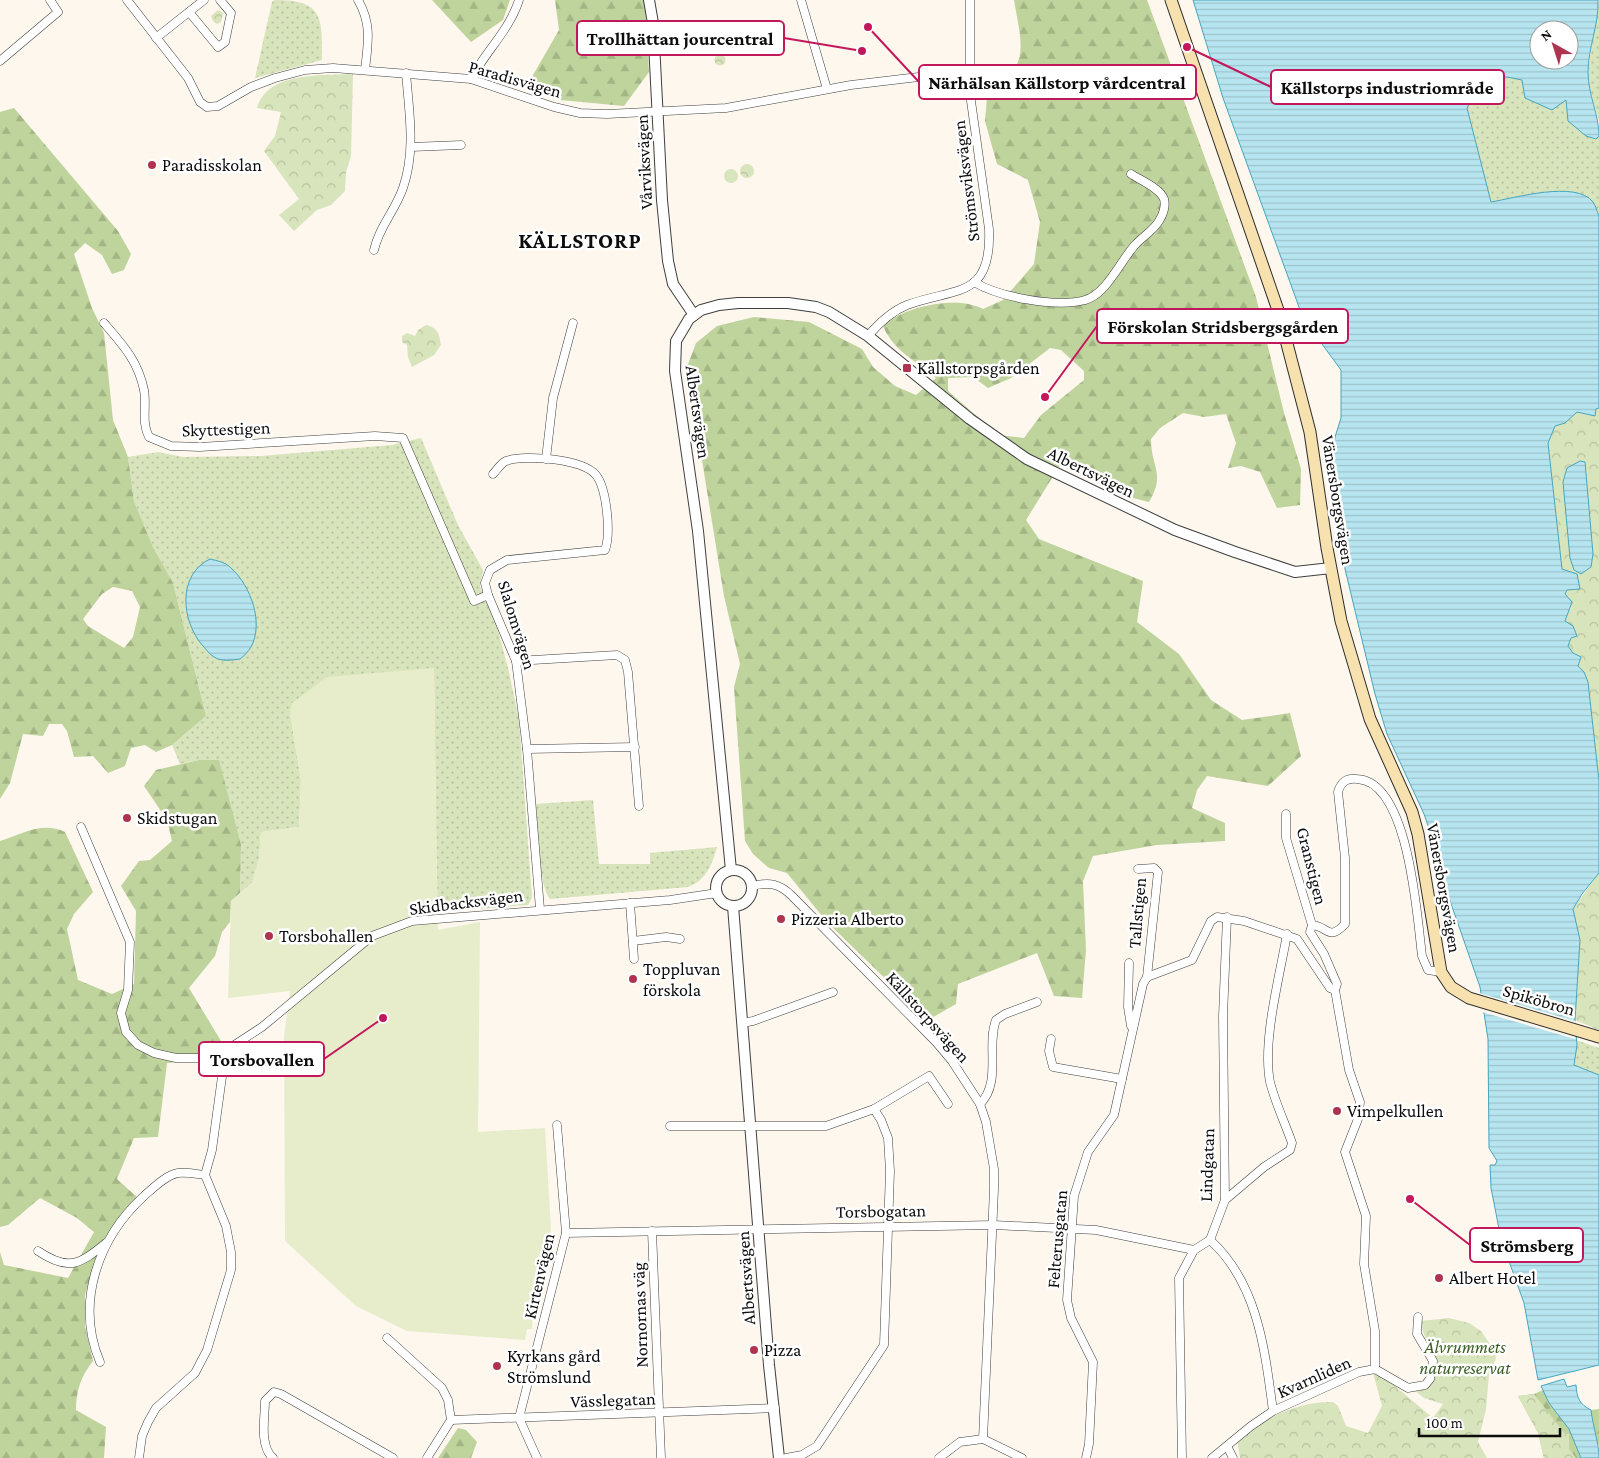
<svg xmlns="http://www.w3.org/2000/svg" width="1599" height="1458" viewBox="0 0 1599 1458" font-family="'Crimson Pro',serif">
<defs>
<pattern id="grass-dots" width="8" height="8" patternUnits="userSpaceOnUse" patternTransform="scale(1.25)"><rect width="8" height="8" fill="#d8e4bb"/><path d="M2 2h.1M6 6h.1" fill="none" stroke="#b8c2a0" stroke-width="1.8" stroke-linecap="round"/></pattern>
<pattern id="forest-firs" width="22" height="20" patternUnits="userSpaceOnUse" patternTransform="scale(1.25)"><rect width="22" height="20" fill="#bfd39c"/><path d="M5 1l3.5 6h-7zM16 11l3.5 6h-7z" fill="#a3b485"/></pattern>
<pattern id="park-crowns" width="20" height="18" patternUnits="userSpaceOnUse" patternTransform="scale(1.25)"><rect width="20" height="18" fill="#d8e4bb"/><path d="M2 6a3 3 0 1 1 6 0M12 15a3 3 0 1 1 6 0" fill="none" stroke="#b8c2a0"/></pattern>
<pattern id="water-rules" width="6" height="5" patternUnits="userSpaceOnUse" patternTransform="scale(1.25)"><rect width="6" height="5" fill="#b7e5ef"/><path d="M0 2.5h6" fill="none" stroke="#9cc3cc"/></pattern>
</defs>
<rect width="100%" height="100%" fill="#fdf7ed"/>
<g fill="url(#grass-dots)">
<path d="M275,0C324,0 322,18 322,60L255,78L272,2Z"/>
<path d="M1599,0V121L1589,86L1588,71Z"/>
<path d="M1507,77L1522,80L1567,99L1596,139L1599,136V216L1593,202L1559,191L1491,202L1467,108L1481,81Z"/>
<path d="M421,438L458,525L483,570L480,587L493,612L508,668L519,719L532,898L528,905L437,912L434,668L290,713L301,780L299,827L261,832L259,859L252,883L240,893L241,845L199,760L180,764L172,745L206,716L173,583L153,547L134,501L128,457L158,452L183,457L261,456L392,445Z"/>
<path d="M593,800L599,864H650V853L717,847C712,864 707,880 688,887L550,899C538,884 538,825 536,804Z"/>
<path d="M1576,1040L1599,1048V1075L1574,1066Z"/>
</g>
<g fill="url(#forest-firs)" fill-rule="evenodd">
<path d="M432,0H510L503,20L471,42Z"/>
<path d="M555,0H645L649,72L624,106L560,100L525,89L559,30Z"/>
<path d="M1014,0H1147L1256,297L1284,413L1301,469L1300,505L1277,508L1260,472L1241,466L1228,468L1236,443L1226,414L1204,417L1183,413L1160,428L1151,439C1151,468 1166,473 1149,502L1129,497L1060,465L1026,520L1039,539L1143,581L1137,622L1179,654L1211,700L1242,720L1290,713L1301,756L1268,786L1207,776L1197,790L1192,808L1225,823V841L1157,845L1093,856L1083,881L1086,950L1082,998L1054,996L1037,953L958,984L956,1004L928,1020L827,922L787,873L769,868L753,854L745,841L734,687L740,664L724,596L687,367L696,343L717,326L754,317L809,322L862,349L873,367L895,386L916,395L936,378C917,361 894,352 883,326C904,306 957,295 983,309L1003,300L1034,264L1040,222L1028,180L997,164L985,121L987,97C1031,65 1022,47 1014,0ZM1050,348L1061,350L1084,371V380L1041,415L1024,438L998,435L948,391V378L973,377L988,388L1011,378Z"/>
<path d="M14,108L118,231L131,254L124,270L112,274L102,255L85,243L74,254L92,308L104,333L113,420L128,457L134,501L153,547L173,583L206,716L172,745L156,752L145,745L131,748L125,766L108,773L93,756L74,757L67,731L62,724H49L43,736L23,734L10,783L0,799V112ZM113,587L132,591L140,607L133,637L124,648L88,626L83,619L102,594Z"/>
<path d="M199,760H219L241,845L240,893L231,901L230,922L222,932L215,956L189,988L221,1041L220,1059L167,1063L158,1137L134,1138L117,1179L139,1199L119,1217L105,1238L85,1294V1326L93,1361C81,1376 76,1391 76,1410L106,1427L104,1458H0V1252L4,1265L68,1278L94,1232L77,1218L40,1198L8,1225L0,1227V841C23,834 42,821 65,832L93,892L74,914L67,929L78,980L112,994L134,984L136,911L121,886L139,861L150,860L172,841L167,820L144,786L156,770Z"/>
<path d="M1543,1390L1549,1403L1569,1429L1581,1458H1544L1538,1433L1518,1396L1534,1394Z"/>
<path d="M1599,1409V1445L1595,1440L1591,1410Z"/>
<path d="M458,1428L466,1430L477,1442L471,1458H438Z"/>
</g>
<g fill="url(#park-crowns)">
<path d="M218,10L223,13L221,22L217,24L213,21L211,16Z"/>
<circle cx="720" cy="60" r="5.5"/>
<path d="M353,74L351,156L346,172L345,191L331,205L317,210L294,231L279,215L299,199L264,151L275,136L281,112L257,108C268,71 321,76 353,74Z"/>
<circle cx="747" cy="171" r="7"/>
<circle cx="731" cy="176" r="7"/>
<path d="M426,325C438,328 439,333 441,345L434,355L412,367L408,357L407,345L402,342V336L407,333L415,336L418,330Z"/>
<path d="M1596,408H1599V781L1588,682L1578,666L1581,657L1573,653L1568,646L1571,638L1576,636L1565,621L1566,614L1571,608L1565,594L1567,590H1577L1562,569L1548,443L1555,426L1565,423L1577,412L1588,415Z"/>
<path d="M1599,873V1030L1575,1020L1580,940L1573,909Z"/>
<path d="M1449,1318L1469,1323L1481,1331L1494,1350L1496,1358L1489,1375L1486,1409L1478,1442L1487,1458H1240L1237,1439C1266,1418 1297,1401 1333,1402L1338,1406L1346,1426L1368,1433L1382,1406L1373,1373L1389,1381L1433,1418L1443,1404L1424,1398L1414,1390C1420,1387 1427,1384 1432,1380C1445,1369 1421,1338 1421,1321Z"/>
<path d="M1534,1394L1565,1434H1569V1449L1576,1458H1544L1538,1433L1518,1396Z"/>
</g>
<path fill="#e7eccb" d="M434,668L438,930L480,922L478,1132L545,1128L551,1230L534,1300L532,1329H527L525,1340L407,1331L356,1306L285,1241L284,1037L290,991L228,998L231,901L252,883L259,859L261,832L299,827L301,780L290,713L292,703L327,677Z"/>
<g fill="url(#water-rules)" stroke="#46a5bf" fill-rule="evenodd">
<path d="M1193,0H1598C1599,25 1588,48 1588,72C1588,95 1599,114 1599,136L1596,139L1586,136L1568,121L1566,100L1552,110L1525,98L1522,80L1507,77L1481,81L1467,108L1491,202C1515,198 1576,180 1593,202C1596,206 1597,212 1599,216V408L1596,409L1595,416L1577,412L1565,423L1555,426L1548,443L1562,569L1577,574L1580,589L1567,590L1565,594L1572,602L1565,621L1573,626L1577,636L1571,638L1568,646L1573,653L1581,657L1578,666L1584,672L1588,682L1599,781V873L1582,894L1573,909L1580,940L1575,1020L1577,1045L1574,1065L1599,1075V1365L1538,1380L1524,1303L1501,1239L1491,1188L1490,1165H1495L1497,1161L1489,1148L1488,1039L1480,987L1448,895L1438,854L1424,814L1387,734L1375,694L1345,569L1331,469L1335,437L1341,418V370L1303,318L1223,98ZM1539,30H1569V60H1539Z"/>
<path d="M1580,461L1585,462L1593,554L1591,567L1581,574L1574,570L1570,558L1563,482L1567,468Z"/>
<path d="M210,559C218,561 225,562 231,568C251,586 264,623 251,647C248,652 244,656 240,659C232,660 221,662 214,657C210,655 206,649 203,646C181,621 177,575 210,559Z"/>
<path d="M1564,1379L1567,1387L1576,1385C1577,1398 1579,1404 1591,1410C1593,1427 1599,1443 1599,1458H1581L1569,1429L1549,1403L1541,1386Z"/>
</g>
<path fill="#fdf7ed" d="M1479,993L1578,1022L1575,1039L1482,1012Z"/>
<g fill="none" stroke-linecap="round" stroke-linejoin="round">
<defs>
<g id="minor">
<path d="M127,0L188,78L200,102L207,107L218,106L251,87L275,78L305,70L333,68L471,79L554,107L580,113L607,114L726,108L851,85L969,71"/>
<path d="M358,0C372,24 368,43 365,70"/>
<path d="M801,0L827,89"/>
<path d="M189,12L218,47L225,42L231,13L220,0"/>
<path d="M156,38L204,0"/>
<path d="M0,61L58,12L50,0"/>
<path d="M471,79C485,52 509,31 519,0"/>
<path d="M411,147L461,145"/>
<path d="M374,250C379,227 395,211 403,188C416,151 409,111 406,73"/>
<path d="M974,282C999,297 1056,308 1085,300C1106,295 1121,260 1135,245C1143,236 1153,231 1159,221C1163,215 1166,206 1164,199C1160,188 1140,180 1131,174"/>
<path d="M104,323C123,345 138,361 144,390C147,406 141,422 149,437L171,446L200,447L375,436L403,438L474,601L488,595"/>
<path d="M868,336C879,323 892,311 907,305C955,287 992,300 989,229L970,94V0"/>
<path d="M546,459L553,398L573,323"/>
<path d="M493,474C497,470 501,463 506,461C525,454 583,459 596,475C607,489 611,534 605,550L507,560L490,570L485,583L488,595L516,661L527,749L540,909"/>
<path d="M516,661L617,655L625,660L628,672L639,806"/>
<path d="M527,749L635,747"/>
<path d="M1286,814V838L1312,925"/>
<path d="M81,827L130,942L128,990L121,1013L126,1032L138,1045L154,1053L176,1058H201L222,1053L262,1027L372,936L412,921L670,900L717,893"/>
<path d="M1138,869L1154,868L1158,872L1147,977"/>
<path d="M752,886C769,882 779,883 792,896L936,1042L952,1061L980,1104L986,1122L994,1169V1189L983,1439"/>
<path d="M630,903L634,959"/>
<path d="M1312,925C1328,926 1328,942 1345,924V858L1338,792C1341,782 1346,778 1357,779C1409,781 1417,916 1422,956L1428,970L1441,972"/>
<path d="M1312,925L1310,932L1324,954L1337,984L1335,990"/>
<path d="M633,941L666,937L680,939"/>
<path d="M1129,963L1128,1007L1131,1026"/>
<path d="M1335,990L1349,1070L1360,1102L1358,1119L1345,1152L1366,1216L1364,1264L1375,1331V1369"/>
<path d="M742,1023L753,1021L833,992"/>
<path d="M1051,1039L1049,1051L1053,1067L1122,1079"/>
<path d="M980,1104C1002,1082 986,1046 996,1020L1005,1014L1037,1002"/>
<path d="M670,1126H826L874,1109L929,1076L948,1104"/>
<path d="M1225,1200L1264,1167L1290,1150L1292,1143C1285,1123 1275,1102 1270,1082C1262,1041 1280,975 1287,934"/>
<path d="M652,1231L661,1458"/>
<path d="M566,1233L994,1225L1096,1230L1194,1250"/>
<path d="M1210,1240C1258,1283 1265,1351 1273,1411"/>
<path d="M38,1251C69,1272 80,1264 106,1243"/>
<path d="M387,1338L442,1388L448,1400L451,1420L427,1458"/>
<path d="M100,1362C75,1303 98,1238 144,1196C153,1188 166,1175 178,1173C187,1172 196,1174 205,1175"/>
<path d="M451,1420L775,1408"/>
<path d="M983,1439L1022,1458"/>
<path d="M1227,1446L1233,1458"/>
<path d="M139,1458L142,1436L148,1422L156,1408L195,1373L207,1350L231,1270V1252L226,1226L205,1175L212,1150L224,1062L222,1053"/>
<path d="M273,1458C259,1446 265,1417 265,1401L274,1392L281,1394L393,1458"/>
<path d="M537,1458L519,1418L566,1233L557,1125"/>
<path d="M786,1458L802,1455L817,1446L884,1345L890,1171L888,1138L881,1120L874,1109"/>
<path d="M939,1458L960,1442L983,1439"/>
<path d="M1086,1458L1089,1444L1093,1362L1071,1318L1067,1300L1074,1196L1088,1152L1114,1115L1143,984L1147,977L1192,960L1211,921L1217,917L1244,921L1297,939L1330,988L1335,990"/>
<path d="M1182,1458L1179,1278L1194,1250L1210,1240L1225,1200L1223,1016L1227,917"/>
<path d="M1212,1458L1251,1426L1273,1411L1359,1372L1375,1369L1408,1388L1425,1385L1430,1379L1433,1361L1417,1334L1418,1317"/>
</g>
<g id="tertiary">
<path d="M649,0L653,23L662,200L668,261L673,284L694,315"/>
<path d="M731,870L698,531L675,371L676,341L689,319L701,310L719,305L738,303H788L816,307L829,312L868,336L970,419L1027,459L1175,530L1235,552L1295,572L1331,568"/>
<circle cx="734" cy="888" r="18"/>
<path d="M733,906L769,1365L779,1458"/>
</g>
<path id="secondary" d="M1171,0L1279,313L1310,432L1327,548L1341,621L1370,719L1412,812L1418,834L1441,972L1451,987L1469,998L1599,1037"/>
</defs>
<use href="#minor" stroke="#3f3f3f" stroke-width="9"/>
<use href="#tertiary" stroke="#3f3f3f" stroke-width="12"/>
<use href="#secondary" stroke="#2e2e2e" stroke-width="13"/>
<use href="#minor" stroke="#fff" stroke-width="8"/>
<use href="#tertiary" stroke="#fff" stroke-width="10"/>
<use href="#secondary" stroke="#f7e1af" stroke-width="11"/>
</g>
<g fill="#ae334f" stroke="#fff" stroke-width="2">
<circle cx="152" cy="165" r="5"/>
<rect x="902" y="363" width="10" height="10" rx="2.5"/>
<circle cx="127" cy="818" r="5"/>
<circle cx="781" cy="919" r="5"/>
<circle cx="269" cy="936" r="5"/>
<circle cx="633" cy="979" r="5"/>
<circle cx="1337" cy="1111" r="5"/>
<circle cx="1439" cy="1278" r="5"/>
<circle cx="754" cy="1350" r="5"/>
<circle cx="497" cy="1366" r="5"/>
</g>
<g text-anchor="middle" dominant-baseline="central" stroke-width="5" stroke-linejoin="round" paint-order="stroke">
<g font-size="18" fill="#0c0c0c" stroke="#fff">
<text transform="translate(515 79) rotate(16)">Paradisvägen</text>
<text transform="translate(644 162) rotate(-93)">Vårviksvägen</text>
<text transform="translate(966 181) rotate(-97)">Strömsviksvägen</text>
<text transform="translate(698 412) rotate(82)">Albertsvägen</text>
<text transform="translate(226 429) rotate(-2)">Skyttestigen</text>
<text transform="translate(1091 472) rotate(26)">Albertsvägen</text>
<text transform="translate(1338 500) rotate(81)">Vänersborgsvägen</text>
<text transform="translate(517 625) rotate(73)">Slalomvägen</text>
<text transform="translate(1312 866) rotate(76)">Granstigen</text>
<text transform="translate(1444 888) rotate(80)">Vänersborgsvägen</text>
<text transform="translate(466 902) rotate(-7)">Skidbacksvägen</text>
<text transform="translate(1137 913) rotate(-85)">Tallstigen</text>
<text transform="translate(1539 1000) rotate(16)">Spiköbron</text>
<text transform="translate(928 1017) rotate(48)">Källstorpsvägen</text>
<text transform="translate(1207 1165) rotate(-88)">Lindgatan</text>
<text transform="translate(881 1211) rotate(-1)">Torsbogatan</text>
<text transform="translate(1057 1239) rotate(-85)">Felterusgatan</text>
<text transform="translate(539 1276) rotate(-77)">Kirtenvägen</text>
<text transform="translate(746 1278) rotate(-94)">Albertsvägen</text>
<text transform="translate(640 1315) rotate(-92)">Nornornas väg</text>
<text transform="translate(1314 1377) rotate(-24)">Kvarnliden</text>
<text transform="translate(613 1400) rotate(-2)">Vässlegatan</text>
</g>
<g font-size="18" fill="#0c0c0c" stroke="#fff" text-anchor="start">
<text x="162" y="165">Paradisskolan</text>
<text x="917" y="368">Källstorpsgården</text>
<text x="137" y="818">Skidstugan</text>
<text x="791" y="919">Pizzeria Alberto</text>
<text x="279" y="936">Torsbohallen</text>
<text x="643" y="969">Toppluvan<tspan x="643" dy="21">förskola</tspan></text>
<text x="1347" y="1111">Vimpelkullen</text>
<text x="1449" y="1278">Albert Hotel</text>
<text x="764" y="1350">Pizza</text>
<text x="507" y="1356">Kyrkans gård<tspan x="507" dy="21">Strömslund</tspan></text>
</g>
<g font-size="18" font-style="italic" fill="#3a5d24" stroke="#fff">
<text x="1465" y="1347">Älvrummets<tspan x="1465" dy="21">naturreservat</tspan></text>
</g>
<g font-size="22" font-weight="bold" letter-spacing="1" fill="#0c0c0c" stroke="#fff">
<text x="580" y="240">KÄLLSTORP</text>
</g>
</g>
<path fill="none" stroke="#c2185b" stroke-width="2" d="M862 51L784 38M868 27L919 82M1187 47L1271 87M1045 397L1097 326M383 1018L324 1059M1410 1199L1470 1245"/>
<g fill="#c2185b" stroke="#fff" stroke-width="2">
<circle cx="862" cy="51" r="5"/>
<circle cx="868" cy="27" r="5"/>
<circle cx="1187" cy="47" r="5"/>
<circle cx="1045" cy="397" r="5"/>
<circle cx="383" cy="1018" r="5"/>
<circle cx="1410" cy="1199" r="5"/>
</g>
<g fill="#fff" stroke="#c2185b" stroke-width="2">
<rect x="577" y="21" width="207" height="34" rx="5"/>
<rect x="919" y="65" width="277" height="34" rx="5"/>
<rect x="1271" y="70" width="233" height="34" rx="5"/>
<rect x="1097" y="309" width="251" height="34" rx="5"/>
<rect x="199" y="1042" width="125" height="34" rx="5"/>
<rect x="1470" y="1228" width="113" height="34" rx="5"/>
</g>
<g font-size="19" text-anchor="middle" font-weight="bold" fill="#0c0c0c">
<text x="680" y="45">Trollhättan jourcentral</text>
<text x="1057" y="89">Närhälsan Källstorp vårdcentral</text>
<text x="1387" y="94">Källstorps industriområde</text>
<text x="1223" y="333">Förskolan Stridsbergsgården</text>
<text x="262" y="1066">Torsbovallen</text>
<text x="1527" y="1252">Strömsberg</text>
</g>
<g transform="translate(1554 45) rotate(321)"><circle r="24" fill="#ffffff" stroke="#9e9e9e"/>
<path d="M0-4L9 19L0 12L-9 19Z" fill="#ae334f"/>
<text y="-8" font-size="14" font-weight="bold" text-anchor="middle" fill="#0c0c0c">N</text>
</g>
<path d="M1419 1428v8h141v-8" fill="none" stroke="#0c0c0c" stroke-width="2.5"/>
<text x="1426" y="1428" font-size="15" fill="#0c0c0c" stroke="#ffffff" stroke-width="4" paint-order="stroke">100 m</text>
</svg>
